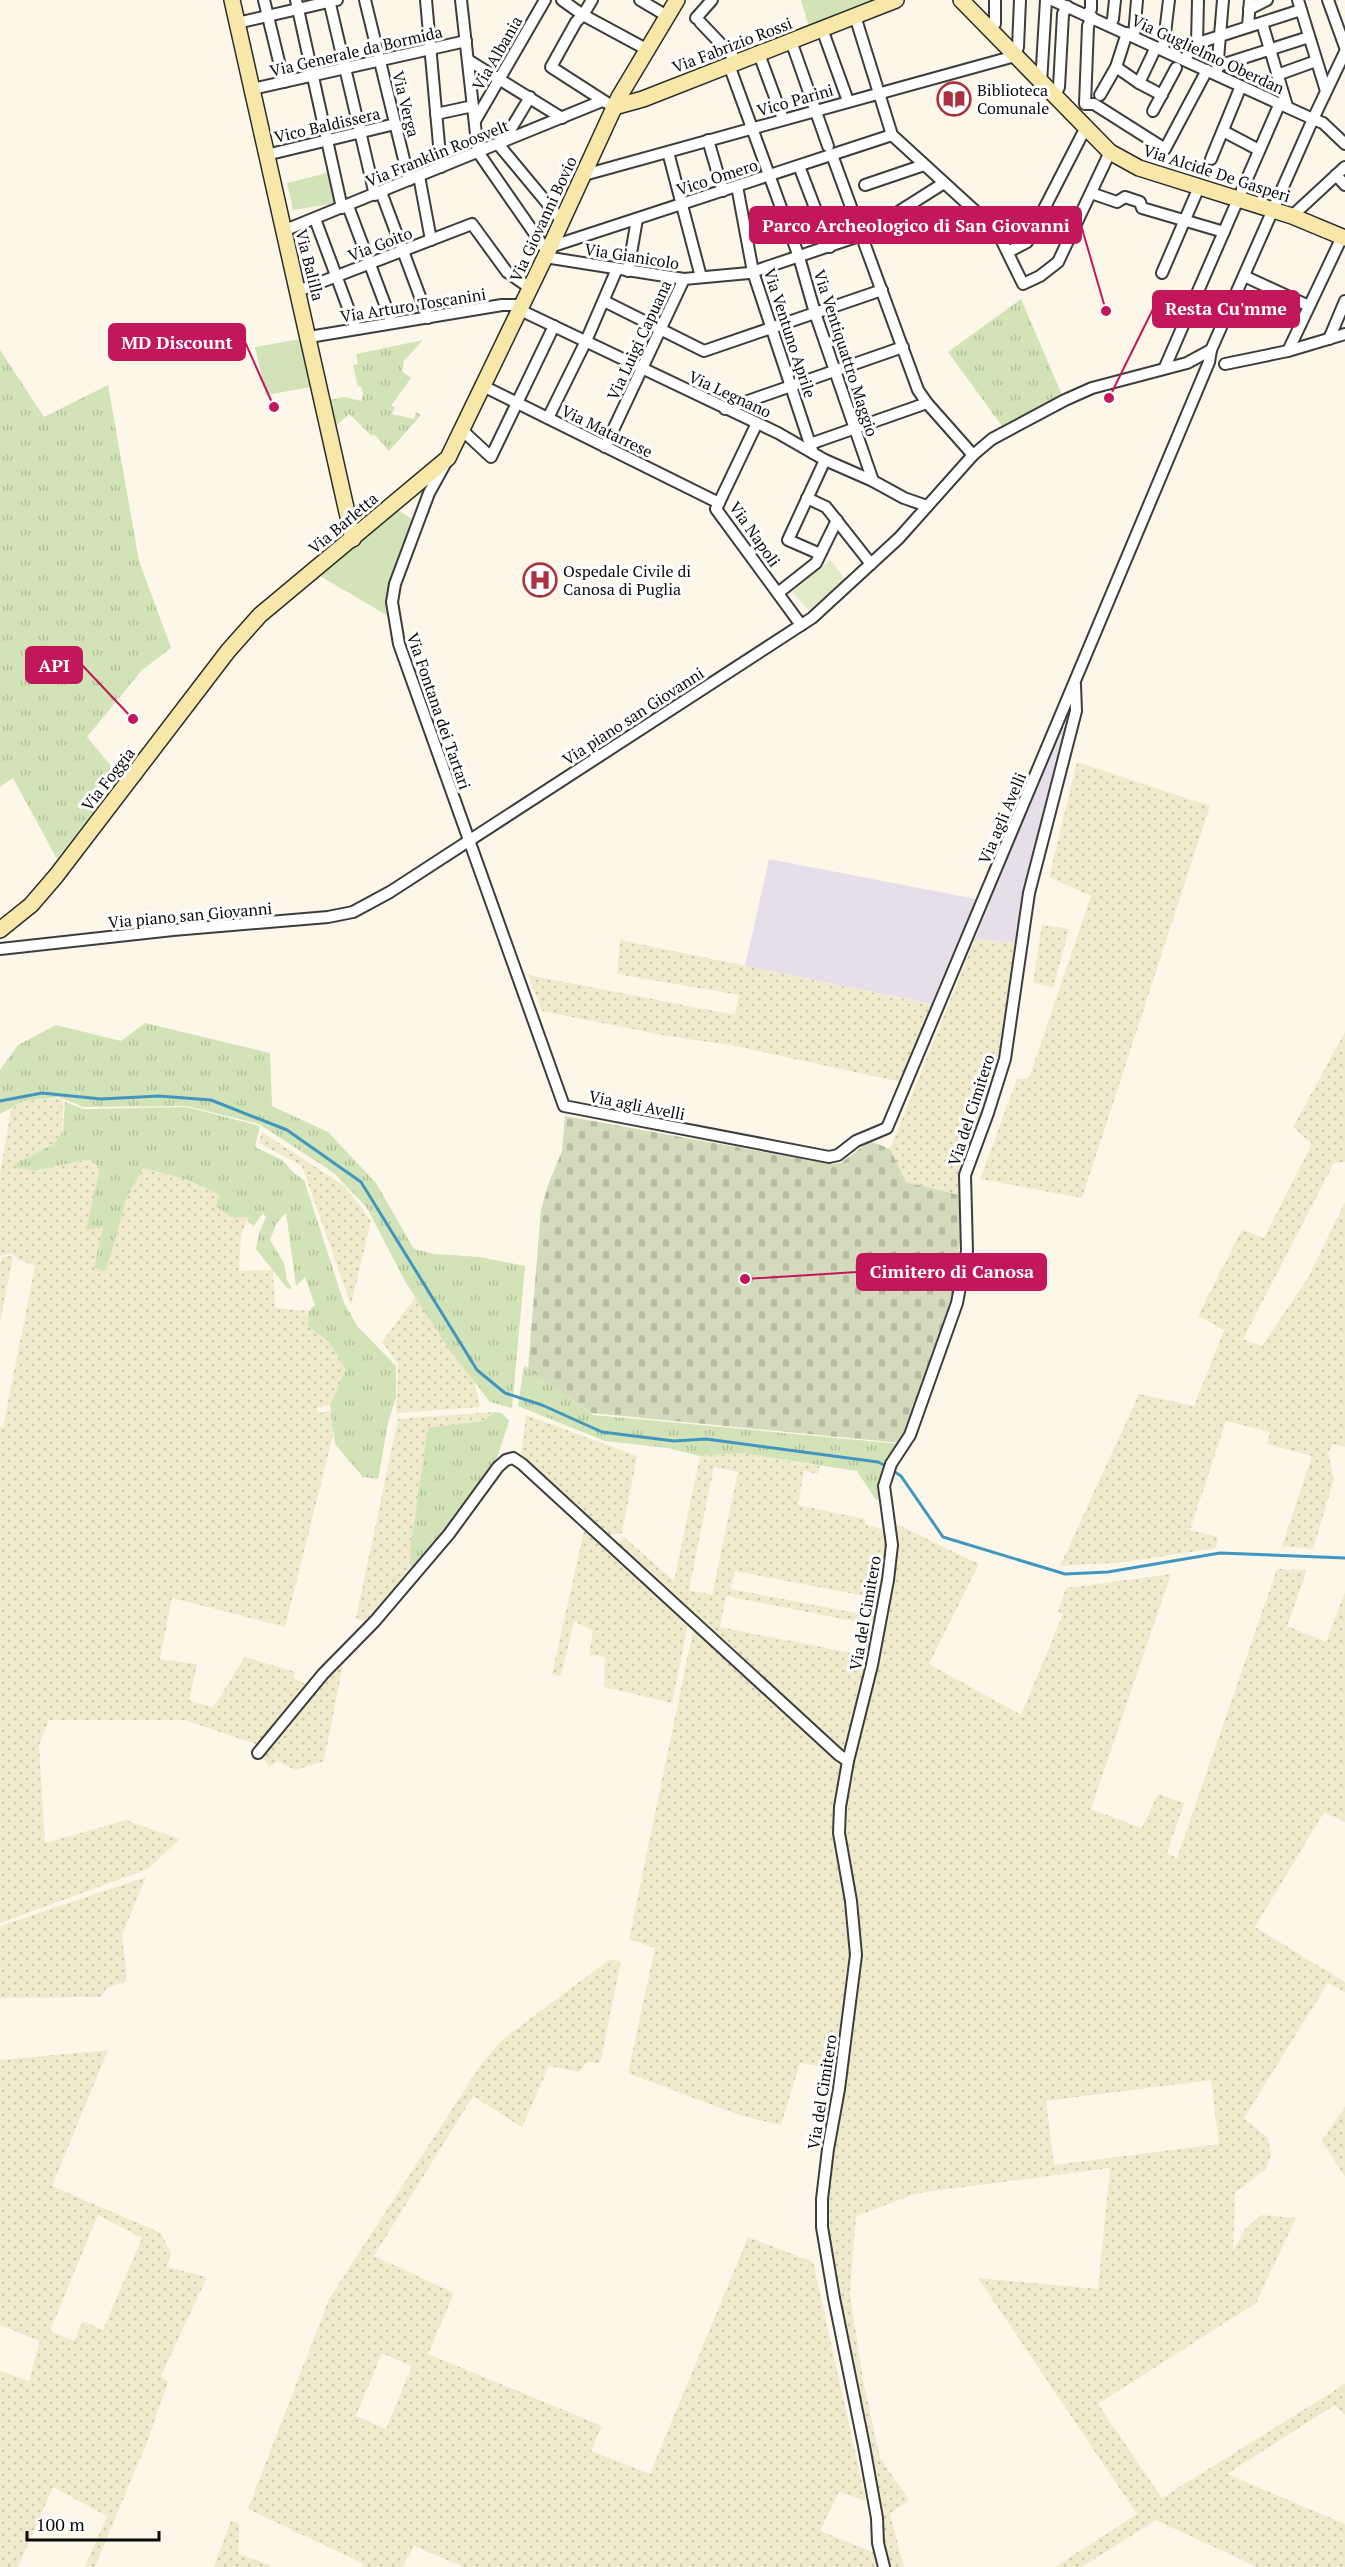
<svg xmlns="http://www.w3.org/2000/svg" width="1345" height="2567" viewBox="0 0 1345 2567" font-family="'PT Serif',serif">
<defs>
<pattern id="farmland-dots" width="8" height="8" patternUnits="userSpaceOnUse" patternTransform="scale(1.5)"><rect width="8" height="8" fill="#f0eacc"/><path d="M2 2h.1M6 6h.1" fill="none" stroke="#ccc7ae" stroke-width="1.8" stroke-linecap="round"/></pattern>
<pattern id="grass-tufts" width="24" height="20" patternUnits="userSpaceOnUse" patternTransform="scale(1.5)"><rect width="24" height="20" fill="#d1e3b7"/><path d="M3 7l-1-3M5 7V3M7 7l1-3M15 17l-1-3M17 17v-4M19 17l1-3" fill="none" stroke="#b2c19c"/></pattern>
<pattern id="cemetery-stones" width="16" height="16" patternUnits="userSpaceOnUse" patternTransform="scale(1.5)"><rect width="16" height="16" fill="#d4dbbd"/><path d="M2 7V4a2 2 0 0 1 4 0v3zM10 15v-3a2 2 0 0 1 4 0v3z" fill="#b5bba1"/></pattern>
</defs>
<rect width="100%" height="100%" fill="#fdf7e9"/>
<g fill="#e6dee8">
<path d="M1061,726L1067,728L1027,886L1017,943L975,939Z"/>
<path d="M769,859L976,899L931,1004L745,966Z"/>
</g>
<g fill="url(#farmland-dots)" fill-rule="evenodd">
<path d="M1077,762L1210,806L1082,1198L980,1179L1017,1079L1029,1078L1091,896L1049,877Z"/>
<path d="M1042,925L1069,929L1053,988L1033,982Z"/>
<path d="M975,939L1017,943L996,1080L962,1168L959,1195L906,1182L890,1149Z"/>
<path d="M620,940L934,1005L901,1082L730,1045L667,1036L542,1011L528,975L735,1015L739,995L617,974Z"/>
<path d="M1345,1032V1162L1334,1163L1243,1339L1262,1346L1309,1276L1345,1202V1447L1333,1444L1328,1453L1334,1479L1313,1549L1282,1546L1312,1456L1267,1444L1270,1432L1226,1421L1190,1530L1218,1537L1216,1548L1127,1562L1060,1566L1139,1394L1194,1406L1224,1330L1198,1316L1242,1229L1264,1238L1270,1226L1312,1144L1293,1127Z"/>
<path d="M63,1098L62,1132L54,1144L13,1166L34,1171L89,1159L101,1168L86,1231L104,1225L95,1268L106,1270L126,1200L143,1168L186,1179L221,1195L217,1207L235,1218L248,1217L241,1235L239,1271L273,1270L275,1308L309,1311L308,1326L329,1342L347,1370L330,1405L316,1408L318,1413L331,1411L334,1431L285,1627L172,1598L160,1659L197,1664L189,1700L213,1708L245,1657L295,1672L294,1678L307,1685L259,1745L185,1720H49L39,1745L45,1843L126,1820L180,1839L148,1869L0,1923V1428H3L35,1266L18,1259L12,1253L0,1256V1175L11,1109L24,1101Z"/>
<path d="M262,1132L346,1187L371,1221L351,1305L302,1166L259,1143Z"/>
<path d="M13,1256L0,1323V1265L2,1257Z"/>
<path d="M416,1296L474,1379L480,1407L396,1413L398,1364L382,1342Z"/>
<path d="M494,1412L484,1421L428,1429L410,1550L412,1570L367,1622L356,1618L398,1419Z"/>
<path d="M526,1415L637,1456L622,1533L606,1536L521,1455Z"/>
<path d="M741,1453L820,1466L818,1474L804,1471L798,1505L865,1519V1524L887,1531L881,1612L846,1756L616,1546L624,1537L674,1581L700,1456ZM714,1467L738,1472L712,1595L689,1590ZM735,1571L870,1597L867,1615L731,1589ZM726,1596L868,1624L862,1655L720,1627Z"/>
<path d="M892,1522L979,1564L929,1664L1021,1715L1063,1614L1058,1612L1066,1588L1171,1574L1091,1809L1142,1828L1158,1794L1184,1803L1167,1853L1177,1858L1277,1569L1307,1570L1287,1626L1326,1642L1345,1592V1822L1324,1812L1255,1927L1345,1982V1992L1328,1983L1244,2118L1268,2138L1271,2154L1266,2169L1235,2193L1233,2251L1245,2229L1261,2215L1296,2218L1256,2303L1098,2404L1162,2498L1345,2384V2415L1335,2405L1227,2474L1345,2524V2567H1257L1156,2520L1082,2567H1055L1137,2514L978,2278L1098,2289L1110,2168L918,2193L856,2216L850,2293L863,2380L880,2458L909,2500L890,2514L904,2567H886L834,2290L824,2201L858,1962L842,1802L888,1613ZM1211,2080L1219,2144L1054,2165L1046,2101Z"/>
<path d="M584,1531L689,1619L672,1703L604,1687L605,1657L589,1655L593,1631L574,1621L561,1676L552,1674Z"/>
<path d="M694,1626L844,1765L836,1823L852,1960L838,2069L800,2063L781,2125L739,2115L628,2073L655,1948L629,1939Z"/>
<path d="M345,1655L324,1761L295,1770L279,1761L269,1767L260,1753Z"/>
<path d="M146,1877L122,1935L127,1981L107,1988L101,1997L0,1998V1926Z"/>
<path d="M610,1959L621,1962L600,2063L587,2062L579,2072L549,2066L522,2127L473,2096L374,2256L454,2293L428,2354L602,2426L591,2451L650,2474L748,2237L813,2262L866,2501L839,2492L820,2531L873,2552L876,2567H464L414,2546L403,2567H361L362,2563L248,2509L329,2299L482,2063L503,2039ZM382,2353L412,2366L386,2429L356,2416Z"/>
<path d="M108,2050L52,2186L161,2233L171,2254L167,2267L207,2277L161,2376L168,2382L149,2437L95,2567H85L107,2516L53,2487L18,2567H0V2371L29,2381L40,2341L0,2325V2060ZM98,2215L142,2238L103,2330L83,2321L74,2341L50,2331Z"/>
<path d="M1345,2106V2177L1322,2141Z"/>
<path d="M231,2521L239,2523V2554L270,2565L269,2567H214Z"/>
</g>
<g fill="url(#grass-tufts)">
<path d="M1021,299L1062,395L1002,426L948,352Z"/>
<path d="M423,340L404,361L402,371L411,378L391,406L395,407L392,414L414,419L416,412L421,415L389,451L374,434L372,436L349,414L336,426L329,400L345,397L361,401L363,394L361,386L358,387L353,365L358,364L356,354Z"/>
<path d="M0,350L44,417L108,385L139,561L171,648L142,670L87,737L120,777L57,859L13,778L0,787Z"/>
<path d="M145,1023L270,1053L272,1106L328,1132L376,1183L414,1249L434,1254L480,1257L525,1266L512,1408L490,1402L449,1349L406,1283L367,1208L334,1173L259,1124L187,1106L84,1107L59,1097L24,1101L0,1114V1070L18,1045L56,1025L121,1041Z"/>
<path d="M65,1102L84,1109L187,1107L260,1126L255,1147L282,1160L295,1174L304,1180L344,1303L358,1327L396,1366V1397L388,1423L378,1479L363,1477L335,1444L330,1405L346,1370L329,1342L308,1326L309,1311L315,1305L305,1277L296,1286L286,1213L277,1222L270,1240L284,1263L287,1280L292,1289L287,1288L256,1249L259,1233L266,1217L263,1213L254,1226L248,1222L247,1217L235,1218L216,1207L220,1195L186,1179L143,1168L126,1200L106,1271L94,1268L103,1226L86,1231L100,1168L89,1159L34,1171L12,1166L54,1144L63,1131Z"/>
<path d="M524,1365L593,1415L901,1444L890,1458L881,1499L876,1500L857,1471L741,1453L700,1456L668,1448L605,1441L518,1406Z"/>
<path d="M494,1412L502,1413L509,1421L495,1464L412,1570L410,1550L428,1428L484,1421Z"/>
</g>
<path fill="url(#cemetery-stones)" d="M565,1116L830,1164L841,1163L870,1141L890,1149L906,1182L959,1195C959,1213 961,1232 959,1250C953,1318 926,1381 901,1443L591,1413L528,1369L541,1210L548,1185L562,1151Z"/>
<g fill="#d1e3b7">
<path d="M801,0H877L809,27Z"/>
<path d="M331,172L336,203L293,210L287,183Z"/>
<path d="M301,339L311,387L266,395L255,347Z"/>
<path d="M398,510L418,523L390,617L320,576Z"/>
</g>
<path fill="#e1ebc7" d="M830,560L845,579L809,610L792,592Z"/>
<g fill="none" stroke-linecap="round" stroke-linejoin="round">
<g stroke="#4196bf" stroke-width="3">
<path d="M0,1101L42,1093L101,1099L159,1096L211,1100L287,1130L361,1182L477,1370L505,1393L542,1405L602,1432L674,1441L706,1439L878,1462L886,1466"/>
<path d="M892,1470L901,1476L943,1537L1065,1574L1108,1572L1220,1553L1345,1558"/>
</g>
<defs>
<g id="street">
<path d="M264,0L284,82"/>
<path d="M296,0L342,208"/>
<path d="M329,0L375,195"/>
<path d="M365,0L409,180"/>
<path d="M426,0L441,167"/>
<path d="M461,0L478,152L548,253"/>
<path d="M562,0L583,15L592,0"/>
<path d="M640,0L667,16"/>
<path d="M1052,0L1313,119L1323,123L1345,144"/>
<path d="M1298,0L1326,91"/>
<path d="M1328,0L1345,47"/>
<path d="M1249,9L1267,0"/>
<path d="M1087,15L1091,9V0"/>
<path d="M855,16L892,135L997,231L1023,284L1040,276L1058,262L1110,152"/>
<path d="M1092,17L1088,26L1085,104H1094L1165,149L1207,70"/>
<path d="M696,18L712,0"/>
<path d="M700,22L738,62"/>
<path d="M237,23L337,0"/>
<path d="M1262,23L1287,106"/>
<path d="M1110,26L1113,19L1115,0"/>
<path d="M1248,27L1250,0"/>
<path d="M822,29L848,101"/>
<path d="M989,29L995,24V0"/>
<path d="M1134,36L1137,0"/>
<path d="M791,41L828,146"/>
<path d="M1197,43L1198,0"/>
<path d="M1163,50L1169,0"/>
<path d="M759,54L783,119"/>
<path d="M468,60L562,118"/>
<path d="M1185,60L1192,45L1301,10"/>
<path d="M729,65L799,257L815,313L873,481"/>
<path d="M1218,66L1309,37"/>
<path d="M1116,67L1139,83L1162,95"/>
<path d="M1217,71L1223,0"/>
<path d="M1277,75L1316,61"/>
<path d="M1041,83L1046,0"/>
<path d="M1139,83L1156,47"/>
<path d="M252,89L466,41"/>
<path d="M1100,95L1116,67L1127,33"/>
<path d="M1054,97L1059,87L1063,14L1067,6"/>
<path d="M607,103L551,67L576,22L583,15L646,49"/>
<path d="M1153,111L1176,68"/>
<path d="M436,114L473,106"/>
<path d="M475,121L545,0"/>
<path d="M1223,131L1259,150"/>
<path d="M708,140L723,191"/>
<path d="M503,142L530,97"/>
<path d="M498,144L562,221"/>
<path d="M668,152L701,277"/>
<path d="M266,155L395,124"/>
<path d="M832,155L918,390L927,403L973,455"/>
<path d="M1211,159L1241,86"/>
<path d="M799,166L830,247"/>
<path d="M584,175L1015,56L1018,47L1020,0"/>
<path d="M1336,175L1345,185"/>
<path d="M419,176L431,240"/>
<path d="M865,185L924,165"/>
<path d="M737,186L753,272L813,453"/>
<path d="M381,192L428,318"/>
<path d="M1091,193L1117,202L1125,197L1140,202L1142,208L1224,232"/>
<path d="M348,206L392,323"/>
<path d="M1292,216L1345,167"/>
<path d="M315,219L356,329"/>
<path d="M283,231L602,101"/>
<path d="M550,247L892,135"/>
<path d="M1008,252L1027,242L1085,129"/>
<path d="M545,257L684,279L749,273L862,235L944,183"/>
<path d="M628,271L637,219"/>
<path d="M1162,273L1199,187"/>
<path d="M1244,276L1309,306"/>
<path d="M298,291L472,224L507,272L530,288"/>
<path d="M604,301L704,351L882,290"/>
<path d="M520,310L778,433L825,460L873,481L904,498L927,506"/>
<path d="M309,337L502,305H522"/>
<path d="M1329,339L1345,301"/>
<path d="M1288,351L1342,237"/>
<path d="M1225,364L1288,351L1345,334"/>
<path d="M1165,367L1280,103"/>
<path d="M483,386L719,503"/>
<path d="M725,409L903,347"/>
<path d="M548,418L586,341L617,269"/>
<path d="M757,423L716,509L801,625"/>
<path d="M462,430L491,457L554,326"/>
<path d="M810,444L927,403"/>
<path d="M605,447L684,279"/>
<path d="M445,464L429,493L395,584L392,602L399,644L564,1106L829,1157L838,1155L856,1141L887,1128L1209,362L1211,350L1313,119L1345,52"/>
<path d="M807,498L826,507L871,564"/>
<path d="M820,554L788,540L825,460"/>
<path d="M778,593L816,563L837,520"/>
<path d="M0,949L173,930L328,917L353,912L390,892L812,618L899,538L973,455L992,439L1065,400L1092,388L1187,363L1211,350"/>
<path d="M258,1753L323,1674L375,1621L449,1534L498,1467L506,1460L513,1458L522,1464L839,1755L848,1761"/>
<path d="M884,2567L878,2543L877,2518L864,2446L834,2298L822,2227V2199L828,2149L839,2089L856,1955L851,1901L839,1833L840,1807L848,1761L872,1665L888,1580L892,1545L884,1486L891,1464L910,1435L957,1303L967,1251L965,1175L988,1113L1005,1059L1029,893L1076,711L1075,685"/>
</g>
<g id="secondary">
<path d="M232,0L353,539"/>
<path d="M961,0L1110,152L1139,168L1292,216L1345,238"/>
<path d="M614,107L643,99L896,0"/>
<path d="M0,930L31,905L56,876L228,651L260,615L448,458L550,247L619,97L677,0"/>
</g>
</defs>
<use href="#street" stroke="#3d3d3d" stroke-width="14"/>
<use href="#secondary" stroke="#2c2c2c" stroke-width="18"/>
<use href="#street" stroke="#fff" stroke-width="10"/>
<use href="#secondary" stroke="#f7e8aa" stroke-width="15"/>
</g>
<defs>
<symbol id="library-ring" viewBox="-11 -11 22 22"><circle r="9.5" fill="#fff" stroke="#ab3140" stroke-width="1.5"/><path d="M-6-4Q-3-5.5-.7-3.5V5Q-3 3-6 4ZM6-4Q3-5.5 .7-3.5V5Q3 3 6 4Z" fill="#ab3140"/></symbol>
<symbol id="hospital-ring" viewBox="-11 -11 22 22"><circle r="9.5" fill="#fff" stroke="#ab3140" stroke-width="1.5"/><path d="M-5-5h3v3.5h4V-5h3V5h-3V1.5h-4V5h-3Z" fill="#ab3140"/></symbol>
</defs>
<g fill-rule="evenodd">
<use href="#library-ring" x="935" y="80" width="38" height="38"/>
<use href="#hospital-ring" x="521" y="561" width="38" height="38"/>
</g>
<g text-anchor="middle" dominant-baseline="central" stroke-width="6" stroke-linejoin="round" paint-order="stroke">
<g font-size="16" fill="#0a0a0a" stroke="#fff">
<text transform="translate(732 45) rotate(-21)">Via Fabrizio Rossi</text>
<text transform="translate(356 51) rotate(-13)">Via Generale da Bormida</text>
<text transform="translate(497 53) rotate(-60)">Via Albania</text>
<text transform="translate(1208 54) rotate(25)">Via Guglielmo Oberdan</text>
<text transform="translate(795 100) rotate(-16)">Vico Parini</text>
<text transform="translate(406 104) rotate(76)">Via Verga</text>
<text transform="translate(327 125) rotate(-13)">Vico Baldissera</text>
<text transform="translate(437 153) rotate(-22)">Via Franklin Roosvelt</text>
<text transform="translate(1217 173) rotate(18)">Via Alcide De Gasperi</text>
<text transform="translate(717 177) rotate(-18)">Vico Omero</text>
<text transform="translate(543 219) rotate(-65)">Via Giovanni Bovio</text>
<text transform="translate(380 244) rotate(-21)">Via Goito</text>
<text transform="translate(632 256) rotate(9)">Via Gianicolo</text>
<text transform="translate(310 265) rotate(76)">Via Balilla</text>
<text transform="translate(413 305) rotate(-9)">Via Arturo Toscanini</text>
<text transform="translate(790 333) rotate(72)">Via Ventuno Aprile</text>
<text transform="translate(639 340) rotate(-65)">Via Luigi Capuana</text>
<text transform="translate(846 353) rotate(72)">Via Ventiquattro Maggio</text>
<text transform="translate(730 394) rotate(25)">Via Legnano</text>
<text transform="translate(607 431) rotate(26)">Via Matarrese</text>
<text transform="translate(343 523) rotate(-40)">Via Barletta</text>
<text transform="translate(755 534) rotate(55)">Via Napoli</text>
<text transform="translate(439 711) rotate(71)">Via Fontana dei Tartari</text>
<text transform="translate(633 716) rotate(-33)">Via piano san Giovanni</text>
<text transform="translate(108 779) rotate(-52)">Via Foggia</text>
<text transform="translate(1002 818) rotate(-67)">Via agli Avelli</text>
<text transform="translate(190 915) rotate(-5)">Via piano san Giovanni</text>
<text transform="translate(637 1105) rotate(11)">Via agli Avelli</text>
<text transform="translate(971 1110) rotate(-72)">Via del Cimitero</text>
<text transform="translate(865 1613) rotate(-80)">Via del Cimitero</text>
<text transform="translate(822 2092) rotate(-81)">Via del Cimitero</text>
</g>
<g font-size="16" fill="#0a0a0a" stroke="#fff" text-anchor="start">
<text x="977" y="90">Biblioteca<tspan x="977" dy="18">Comunale</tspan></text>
<text x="563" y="571">Ospedale Civile di<tspan x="563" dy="18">Canosa di Puglia</tspan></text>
</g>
</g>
<path fill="none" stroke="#c2185b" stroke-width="2" d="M1106 311L1081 225M1109 398L1153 309M274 407L245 342M133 719L82 665M745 1279L857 1272"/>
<g fill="#c2185b" stroke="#fff" stroke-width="2">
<circle cx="1106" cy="311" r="6"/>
<circle cx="1109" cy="398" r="6"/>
<circle cx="274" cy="407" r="6"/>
<circle cx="133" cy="719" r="6"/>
<circle cx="745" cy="1279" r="6"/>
</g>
<g fill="#c2185b" stroke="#c2185b" stroke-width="2">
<rect x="750" y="207" width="331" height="36" rx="6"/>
<rect x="1153" y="291" width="146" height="36" rx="6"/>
<rect x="109" y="324" width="136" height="36" rx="6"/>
<rect x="26" y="647" width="56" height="36" rx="6"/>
<rect x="857" y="1254" width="189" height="36" rx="6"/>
</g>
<g font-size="18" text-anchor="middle" font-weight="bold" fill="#fff">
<text x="916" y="232">Parco Archeologico di San Giovanni</text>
<text x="1226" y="315">Resta Cu'mme</text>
<text x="177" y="349">MD Discount</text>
<text x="54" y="672">API</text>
<text x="952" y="1278">Cimitero di Canosa</text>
</g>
<path d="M27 2531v9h132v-9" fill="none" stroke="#0a0a0a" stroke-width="3"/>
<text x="36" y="2531" font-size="18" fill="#0a0a0a" stroke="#ffffff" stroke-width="4.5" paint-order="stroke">100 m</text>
</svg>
